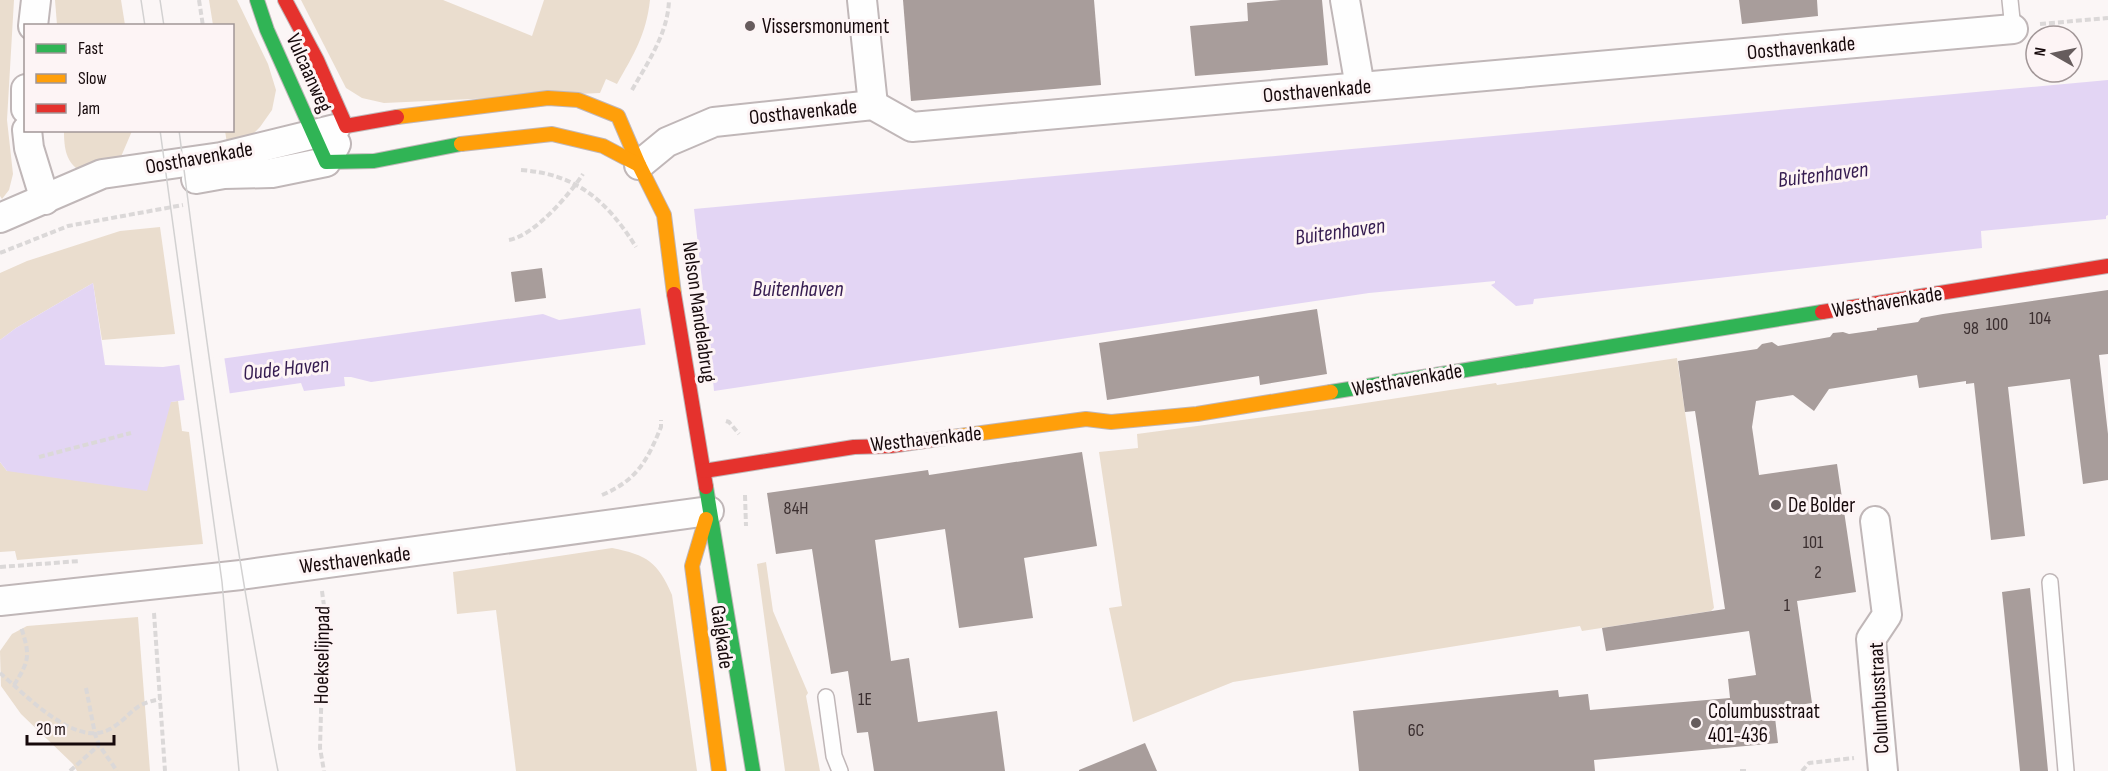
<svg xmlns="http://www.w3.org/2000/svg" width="2108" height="771" viewBox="0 0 2108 771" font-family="'Sofia Sans Condensed',sans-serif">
<rect width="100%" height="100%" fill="#fbf6f6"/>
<g fill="#eaddce">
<path d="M0,0H14L7,120L13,174L9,190L2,199L0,196Z"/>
<path d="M55,0H121L125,25H57Z"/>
<path d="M209,0H237L268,64L276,90L272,110L260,127L249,138L227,143L225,131L232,130V26L213,25Z"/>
<path d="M301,0H443L532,36L544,0H650C646,35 634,54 617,84L606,79L600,93L384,103L362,98L346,88Z"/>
<path d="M64,131H132L120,159L81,172C66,162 64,149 64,131Z"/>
<path d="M160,227L175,334L102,340L93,283L16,328L0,340V273L27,261L120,231Z"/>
<path d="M1677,358L1714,608L1711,611L1582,631L1580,626L1233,682L1133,722L1109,608L1122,606L1099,452L1138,448L1137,434L1339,407L1496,383L1497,385Z"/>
<path d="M178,401L182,431L189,432L203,544L17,560L15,551L0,552V462L7,471L171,402Z"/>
<path d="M612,548C647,555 658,562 672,595L697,771H516L496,610L457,614L453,572Z"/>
<path d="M766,562L773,611L808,693L806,696L820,771H785L757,564Z"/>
<path d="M138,617L150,771H77L73,764L21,714L1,686L0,651L12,634L27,626Z"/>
</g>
<path fill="#e3d5f4" d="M2108,80V215L2106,216V219L1981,231L1982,248L1534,299L1533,304L1516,306L1491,285L1495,283V281L1369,293L714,391L709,336L371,382L351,377H344L345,386L304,391L301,383L171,402L147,491L7,471L0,462V340L16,328L93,283L105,365L163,367L543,314L559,320L704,299L694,209Z"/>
<g fill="#fbf6f6">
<path d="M703,297L709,340L646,348L640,306Z"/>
<path d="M224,356L230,395L185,403L179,362Z"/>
</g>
<g fill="#a89d9b">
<path d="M903,0H1094L1101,85L911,101Z"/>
<path d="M1281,0H1322L1328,65L1195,76L1190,26L1248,21L1247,3Z"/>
<path d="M1739,0H1817L1818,16L1742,24Z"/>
<path d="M542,268L546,298L515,302L511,272Z"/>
<path d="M2108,290V354L2099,355L2108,434V480L2083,484L2070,379L2008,387L2025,536L1991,540L1974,383L1966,384V381L1919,388L1917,375L1829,389L1814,411L1793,395L1756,401L1752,427L1759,475L1837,464L1856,592L1797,601L1812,703L1774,709L1778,743L1594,760L1595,771H1359L1353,711L1558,690L1559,697L1588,694L1590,710L1730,698L1728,679L1756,675L1749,631L1606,651L1602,628L1725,609L1695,411L1685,412L1678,361L1757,349L1762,344L1772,342L1778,346L1830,337L1833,333L1843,332L1849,334L1877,330V328L1918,322L1921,318L1943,314Z"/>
<path d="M1317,309L1327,374L1260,385L1259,376L1107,400L1099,343Z"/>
<path d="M1082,452L1097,546L1024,558L1033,618L959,628L945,529L875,540L891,661L909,658L918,722L997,711L1005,771H874L868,732L857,733L848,671L831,674L812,549L776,554L767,493L928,470L929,475Z"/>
<path d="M2030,588L2042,708L2048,771H2020L2004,611L2002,592Z"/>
<path d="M1145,743L1157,771H1079V770Z"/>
</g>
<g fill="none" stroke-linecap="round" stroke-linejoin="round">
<defs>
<g id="lane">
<path d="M2010,0L2013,29"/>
<path d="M2050,582L2066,771"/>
<path d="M826,697L834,756L840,771"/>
</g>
<g id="street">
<path d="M862,0L873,105"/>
<path d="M1345,0L1360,87"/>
<path d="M33,26L36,0"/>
<path d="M26,89V109"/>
<path d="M27,130L29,148L45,200"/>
<path d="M639,165L667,142L714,122L873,105L912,127L2013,29"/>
<path d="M196,179L224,174L272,173L326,162L336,144"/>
<path d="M0,218L102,174L221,157L335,129"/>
<path d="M1875,521L1887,615L1871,639L1883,771"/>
<path d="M0,601L241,575L709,511"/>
</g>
<g id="fast">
<path d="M257,0L267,30L326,162L374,161L461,144"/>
<path d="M1331,392L1822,312"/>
<path d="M706,487L753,771"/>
</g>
<g id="slow">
<path d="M397,117L548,98L578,100L618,116L639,165L664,215L674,294"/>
<path d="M461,144L552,134L603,146L639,165"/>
<path d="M945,438L1086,419L1111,422L1197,414L1331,392"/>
<path d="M706,519L692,566L719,771"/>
</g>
<g id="jam">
<path d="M285,0L317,60L346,126L397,117"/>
<path d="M674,294L706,487"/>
<path d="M1822,312L2108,266"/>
<path d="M704,471L854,447L890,446L945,438"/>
</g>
</defs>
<use href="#lane" stroke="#c0b7b8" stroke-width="18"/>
<use href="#street" stroke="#c0b7b8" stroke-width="32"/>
<use href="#fast" stroke="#c0b7b8" stroke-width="16"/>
<use href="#slow" stroke="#c0b7b8" stroke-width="16"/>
<use href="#jam" stroke="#c0b7b8" stroke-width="16"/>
<g stroke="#dbd8d8" stroke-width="4" stroke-dasharray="6 3" stroke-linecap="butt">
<path d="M199,0L203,26"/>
<path d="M2040,24L2108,18"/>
<path d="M632,90C648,62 668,33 669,0"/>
<path d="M521,170C577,174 607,201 636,247"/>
<path d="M509,240C535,235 569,195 583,174"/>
<path d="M0,253L68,226L183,205"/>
<path d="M726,421L729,422L739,434"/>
<path d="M39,457L131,433"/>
<path d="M602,495C637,480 647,461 661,427V420"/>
<path d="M745,495L746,526"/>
<path d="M0,567L80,561"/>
<path d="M322,591L324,606L320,748L324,771"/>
<path d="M154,613L165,771"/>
<path d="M0,673C24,693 75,749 110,729C133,716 130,704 161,699"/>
<path d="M14,685C30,660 30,655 21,627"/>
<path d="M86,688L95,734L99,745L117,771"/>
<path d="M70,771L99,745"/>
<path d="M1740,771H1746"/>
<path d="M1802,771L1809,763L1854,758"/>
</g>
<use href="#lane" stroke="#fefefe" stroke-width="15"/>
<use href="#street" stroke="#fefefe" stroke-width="28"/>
<use href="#fast" stroke="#30b455" stroke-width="14"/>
<use href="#slow" stroke="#ff9f0a" stroke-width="14"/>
<use href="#jam" stroke="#e5322d" stroke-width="14"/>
<g stroke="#d2d1d1" stroke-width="1.5">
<path d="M141,0L145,26"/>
<path d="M160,0L164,26"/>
<path d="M160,130L222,582L239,771"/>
<path d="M179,130C206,345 236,559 278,771"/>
</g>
</g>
<g fill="#665c5d" stroke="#fdf4f5" stroke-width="2">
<circle cx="750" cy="26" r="6"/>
<circle cx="1776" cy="505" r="6"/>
<circle cx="1696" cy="723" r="6"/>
</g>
<g text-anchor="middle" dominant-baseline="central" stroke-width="6" stroke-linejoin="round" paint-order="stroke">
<g font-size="18" fill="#3a2e2f">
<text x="2040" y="318">104</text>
<text x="1997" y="324">100</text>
<text x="1971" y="328">98</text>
<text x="796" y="508">84H</text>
<text x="1813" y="542">101</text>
<text x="1818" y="572">2</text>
<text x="1787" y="605">1</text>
<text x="865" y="699">1E</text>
<text x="1416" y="730">6C</text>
</g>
<g font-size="21" fill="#16090b" stroke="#fdf4f5" text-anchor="start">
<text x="762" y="26">Vissersmonument</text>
<text x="1788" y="505">De Bolder</text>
<text x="1708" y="711">Columbusstraat<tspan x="1708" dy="24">401-436</tspan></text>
</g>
<g font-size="21" fill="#16090b" stroke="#fdf4f5">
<text transform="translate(1801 48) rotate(-5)">Oosthavenkade</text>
<text transform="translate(309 73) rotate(66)">Vulcaanweg</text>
<text transform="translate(1317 91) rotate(-5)">Oosthavenkade</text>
<text transform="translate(803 112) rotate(-6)">Oosthavenkade</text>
<text transform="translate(199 158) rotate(-10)">Oosthavenkade</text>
<text transform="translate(1887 302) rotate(-9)">Westhavenkade</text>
<text transform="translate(699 312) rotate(82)">Nelson Mandelabrug</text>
<text transform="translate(1407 380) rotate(-10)">Westhavenkade</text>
<text transform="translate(926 439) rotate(-6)">Westhavenkade</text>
<text transform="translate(355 560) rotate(-7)">Westhavenkade</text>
<text transform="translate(722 637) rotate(82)">Galgkade</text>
<text transform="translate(322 655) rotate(-89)">Hoekselijnpad</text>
<text transform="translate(1879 698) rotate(-93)">Columbusstraat</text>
</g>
<g font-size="22" font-style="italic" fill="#351c50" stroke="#fdf4f5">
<text transform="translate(1823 175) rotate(-7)">Buitenhaven</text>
<text transform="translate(1340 232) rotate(-8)">Buitenhaven</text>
<text x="798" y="289">Buitenhaven</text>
<text transform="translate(286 369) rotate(-6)">Oude Haven</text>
</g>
</g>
<rect x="24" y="24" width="210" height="108" fill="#fdf4f5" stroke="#a19697" stroke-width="1.5"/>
<rect x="36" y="44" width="30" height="9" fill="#30b455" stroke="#a19697" stroke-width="1.5"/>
<text x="78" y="54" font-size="18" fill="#16090b">Fast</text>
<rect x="36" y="74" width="30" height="9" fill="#ff9f0a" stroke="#a19697" stroke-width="1.5"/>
<text x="78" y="84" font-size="18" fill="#16090b">Slow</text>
<rect x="36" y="104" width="30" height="9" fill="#e5322d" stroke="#a19697" stroke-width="1.5"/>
<text x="78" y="114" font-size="18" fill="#16090b">Jam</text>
<g transform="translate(2054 54) rotate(279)"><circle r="28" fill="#fdf4f5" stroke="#a19697" stroke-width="1.5"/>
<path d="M0-4.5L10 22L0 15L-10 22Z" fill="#665c5d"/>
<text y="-9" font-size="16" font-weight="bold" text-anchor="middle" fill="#16090b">N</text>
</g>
<path d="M27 735v9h87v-9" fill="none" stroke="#16090b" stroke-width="3"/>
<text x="36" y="735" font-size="18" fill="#16090b" stroke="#fdf4f5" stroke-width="4.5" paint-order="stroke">20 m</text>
</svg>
